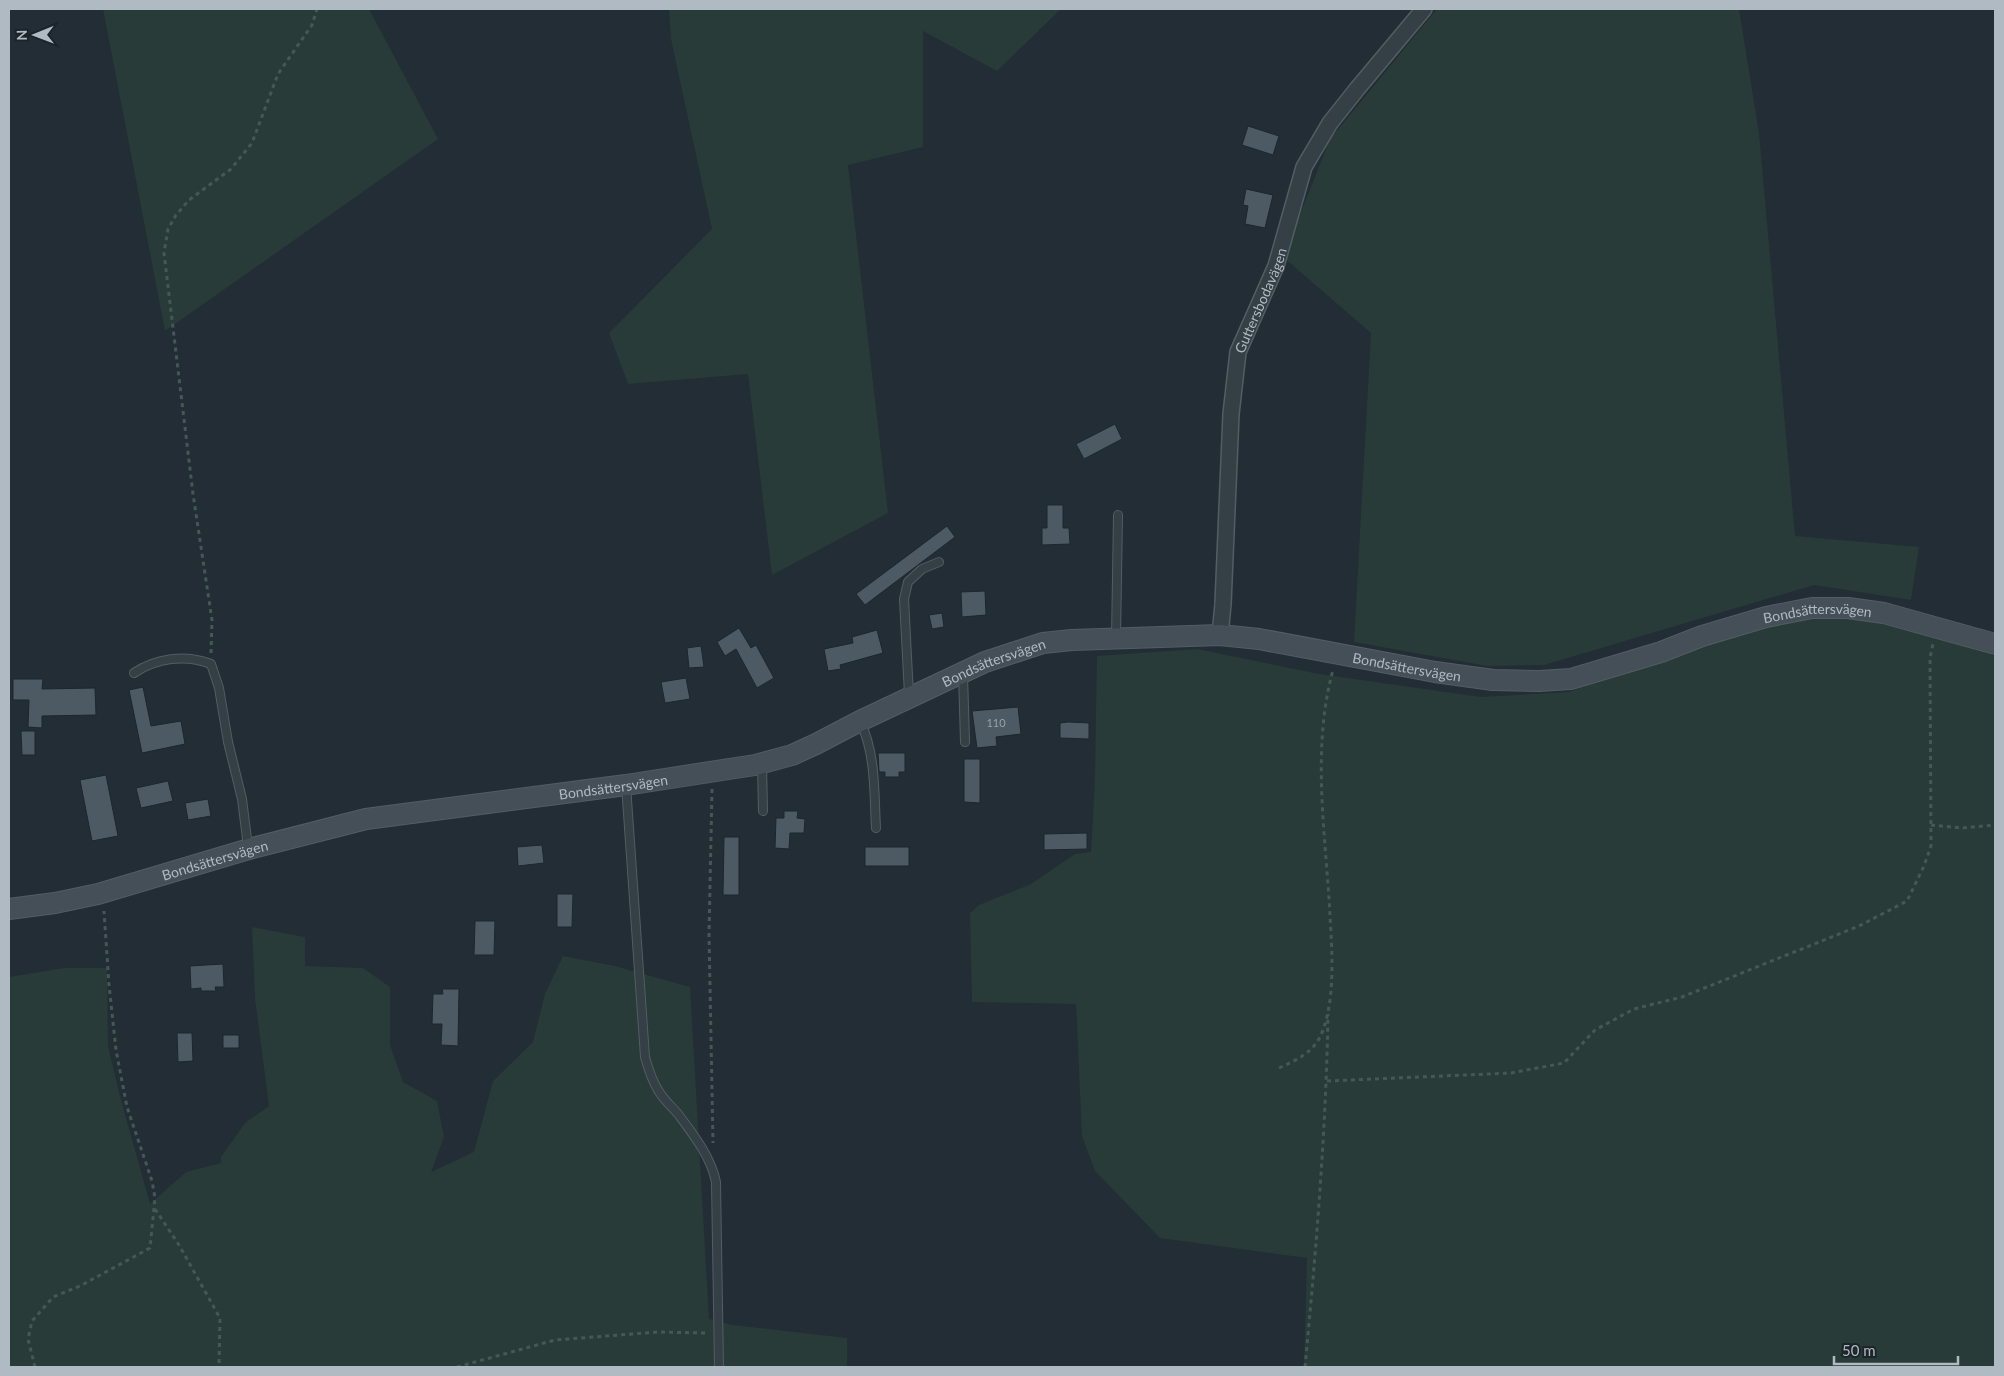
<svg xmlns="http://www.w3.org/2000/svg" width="2004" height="1376" viewBox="0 0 2004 1376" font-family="Lato,sans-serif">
<rect width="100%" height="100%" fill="#222d35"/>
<g fill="#283b38">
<path d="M103,9H369L438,139L165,331Z"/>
<path d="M669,9H1061L997,71L923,31V147L848,165L888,513L772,575L748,374L628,384L609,333L712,229L671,39Z"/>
<path d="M1437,9H1739L1759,133L1795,536L1919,547L1911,600L1814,585L1544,665L1487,666L1354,642L1371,333L1283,257L1330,139Z"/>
<path d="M1812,615L1883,622L1995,656V1367H1304L1307,1258L1160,1238L1095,1171L1082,1136L1076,1004L972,1002L970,913L979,905L1031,884L1075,854L1091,852L1095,777L1097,656L1197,649L1319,674L1481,697L1569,692L1722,638Z"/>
<path d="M252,927L305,937V966L363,968L390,987V1045L403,1082L437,1101L444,1137L431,1172L474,1152L493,1081L533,1042L545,994L563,956L615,966L690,987L709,1319L733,1325L847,1338V1367H9V977L64,968H107L108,1046L120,1096L150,1204L186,1172L221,1163V1157L245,1123L269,1106L255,999Z"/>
</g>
<g fill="#4d5a63" stroke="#1d262c">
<path d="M1248,126L1279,136L1273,155L1242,145Z"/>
<path d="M1246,189L1273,195L1265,228L1245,224L1248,206L1243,205Z"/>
<path d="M1115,424L1122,439L1084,459L1076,444Z"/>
<path d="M1047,505H1063V528H1069L1070,544L1042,545V528H1047Z"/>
<path d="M947,526L955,537L865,605L856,594Z"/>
<path d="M985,591L986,615L962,617L961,592Z"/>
<path d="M942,613L944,627L932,629L929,615Z"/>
<path d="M739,628L751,648L756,645L774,678L757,688L736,649L725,656L717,642Z"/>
<path d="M877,630L883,653L840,665L841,669L828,671L824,649L853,643L852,637Z"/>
<path d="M701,646L704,667L689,668L687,648Z"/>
<path d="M686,678L690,699L665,703L661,682Z"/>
<path d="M13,679H43L42,689L95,688L96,715L42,716V728L28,727L29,700H13Z"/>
<path d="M143,687L151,726L181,721L185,744L142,753L129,690Z"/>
<path d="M1018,707L1021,734L996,737L997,746L977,748L972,711Z"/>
<path d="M1068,722L1089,723V739L1060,738V723Z"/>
<path d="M21,731H35V755H22Z"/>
<path d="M878,753H905V772H899V777H885V772H879Z"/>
<path d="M964,759H980V803L964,802Z"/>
<path d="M106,775L118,836L92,841L80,780Z"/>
<path d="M168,781L173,801L141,808L136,788Z"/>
<path d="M208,799L211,816L188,820L185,803Z"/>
<path d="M784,811H798L797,818L805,819L804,833H790L789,849L775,848L776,818H784Z"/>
<path d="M1087,833V849L1044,850V834Z"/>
<path d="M724,837H739V895H723Z"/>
<path d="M542,845L544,863L518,866L517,847Z"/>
<rect x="865" y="847" width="44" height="19"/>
<path d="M557,894H573L572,927H557Z"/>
<path d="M475,921H495L494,955H474Z"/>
<path d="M223,964L224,987H215L216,991H201V988L191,989L190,966Z"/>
<path d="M442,989H459L458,1046L441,1045L442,1024H432L433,994H443Z"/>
<path d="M177,1033H192L193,1061L178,1062Z"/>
<rect x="223" y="1035" width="16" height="13"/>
</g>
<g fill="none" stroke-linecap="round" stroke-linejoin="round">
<defs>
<g id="lane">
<path d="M1116,638L1118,515"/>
<path d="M134,673C156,658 185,654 211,664L219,688L228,742L242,799L248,847"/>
<path d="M963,674L965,742"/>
<path d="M909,695L904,599L908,582L922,569L939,562"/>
<path d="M860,721C876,754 874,792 876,828"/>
<path d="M762,765L763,811"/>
<path d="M626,785L645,1057C648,1068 652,1080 658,1090C663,1099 671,1106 678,1114C693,1134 711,1157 716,1182L719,1367"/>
</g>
<g id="street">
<path id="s1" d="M1220,635L1223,604L1231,414L1238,352L1276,266L1304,167L1330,123L1357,89L1424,9"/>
</g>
<g id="secondary">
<path id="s2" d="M9,909L55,903L98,894L249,849L366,819L626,785L755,765L792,755L816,744L860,721L985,662L1043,643L1072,640L1220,635L1259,639L1435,672L1493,680L1539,681L1571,679L1661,652L1702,636L1766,617L1812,608H1848L1884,613L1995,644"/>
</g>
</defs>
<use href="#lane" stroke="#535d63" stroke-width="10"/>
<use href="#street" stroke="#535d63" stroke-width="18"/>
<use href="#secondary" stroke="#535d63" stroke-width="22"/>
<g stroke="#455856" stroke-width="3" stroke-dasharray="4 4" stroke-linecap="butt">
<path d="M211,653L212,620L193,494L164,253L168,229L176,215L189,200L231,169L252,143L278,74L312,25L317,9"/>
<path d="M712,789L709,934L713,1143"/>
<path d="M1931,825L1962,828L1995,825"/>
<path d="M1279,1068C1296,1060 1311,1054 1320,1037C1336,1003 1332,953 1330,916C1326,836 1311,749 1333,670"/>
<path d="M1327,1081L1511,1073L1564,1063L1595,1030L1634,1009L1682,997L1859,926L1907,901L1924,866L1931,846L1930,658L1933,644"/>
<path d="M155,1209L179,1245L220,1318L219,1367"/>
<path d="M35,1367L28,1339L32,1321L53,1297L80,1286L150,1248L155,1198L152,1181L127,1107L116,1050L109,985L104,911"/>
<path d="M457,1367L555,1340L658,1332L707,1333"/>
<path d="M1305,1367C1316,1250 1326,1132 1328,1014"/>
</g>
<use href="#lane" stroke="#353f46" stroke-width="8"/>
<use href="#street" stroke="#353f46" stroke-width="15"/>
<use href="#secondary" stroke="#444f58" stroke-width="20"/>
</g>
<g text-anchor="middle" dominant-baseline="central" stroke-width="4" stroke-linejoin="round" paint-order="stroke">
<g font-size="11" fill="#97a2aa">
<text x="996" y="722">110</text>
</g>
<g font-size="14" fill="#b0bac2" stroke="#1b242a">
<text stroke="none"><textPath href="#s1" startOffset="340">Guttersbodavägen</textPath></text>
<text stroke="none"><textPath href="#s2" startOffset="1864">Bondsättersvägen</textPath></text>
<text stroke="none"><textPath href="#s2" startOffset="1022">Bondsättersvägen</textPath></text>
<text stroke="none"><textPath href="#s2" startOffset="1442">Bondsättersvägen</textPath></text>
<text stroke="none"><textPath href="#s2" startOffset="618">Bondsättersvägen</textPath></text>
<text stroke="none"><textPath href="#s2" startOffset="212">Bondsättersvägen</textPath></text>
</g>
</g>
<rect width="2004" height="1376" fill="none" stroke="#b0bac2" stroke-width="20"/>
<g transform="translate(35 35) rotate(269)" stroke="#1b242a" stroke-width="4" paint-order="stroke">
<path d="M0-4L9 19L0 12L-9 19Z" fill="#b0bac2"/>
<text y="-8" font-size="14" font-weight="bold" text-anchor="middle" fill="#b0bac2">N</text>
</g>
<path d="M1834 1356v8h124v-8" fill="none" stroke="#b0bac2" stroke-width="2.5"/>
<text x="1842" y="1356" font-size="15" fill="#b0bac2" stroke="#1b242a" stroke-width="4" paint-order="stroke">50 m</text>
</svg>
